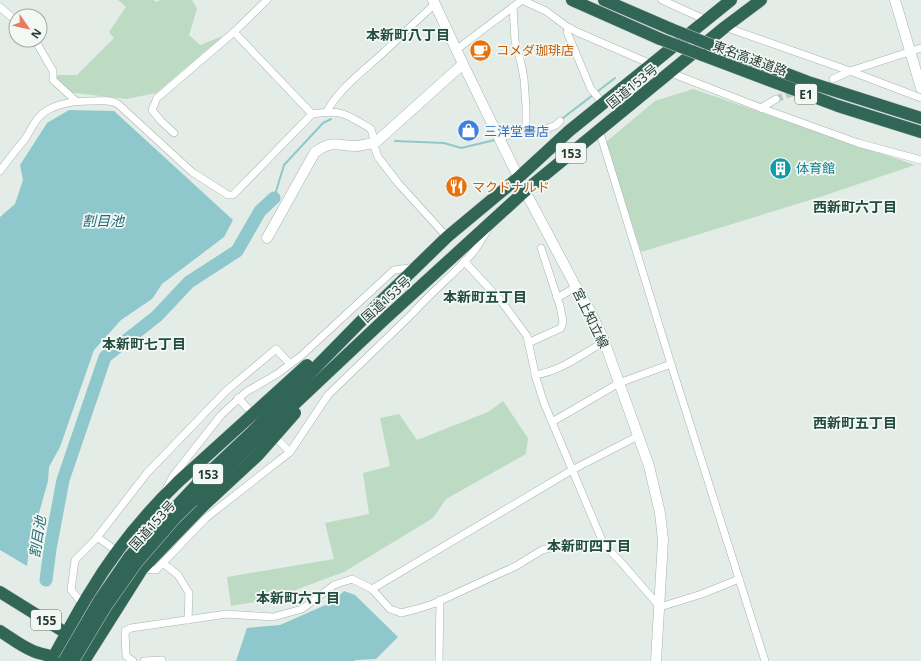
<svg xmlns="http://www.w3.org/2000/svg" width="921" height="661" viewBox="0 0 921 661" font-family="'Noto Sans','Noto Sans JP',sans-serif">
<rect width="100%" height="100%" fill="#e3ece7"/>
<g fill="#bddbc3">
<path d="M118,0H153L157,2L160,0H192L197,9L189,35L200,45L223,36L156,93L126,99L66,92L55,75H77L114,38L109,32L126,7Z"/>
<path d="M693,89L915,165L823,196L641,252L606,142L655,101Z"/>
<path d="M503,401L528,438L526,454L446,499L433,518L344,572L271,599L231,606L227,577L334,559L325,523L369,514L363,473L390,466L380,418L399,414L417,440L488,412Z"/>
</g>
<g fill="#8ec8cd">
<path d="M69,110L114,111L233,220L224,237L162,284L152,299L121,320L94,350L60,447L49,467L48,481L29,549L27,566L0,550V217L15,204L23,180L20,165L47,123Z"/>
<path d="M344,591L355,595L398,637L376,659L356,660L354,661H236L247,628L280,625L330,603Z"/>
</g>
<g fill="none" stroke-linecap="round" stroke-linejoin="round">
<g stroke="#8ec8cd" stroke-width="2">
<path d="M563,118L615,78"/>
<path d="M395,141L444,143L461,148L495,140"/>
<path d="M274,198L284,165L323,123L331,119"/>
<path d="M44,585L46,580"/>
</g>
<path stroke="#8ec8cd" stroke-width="13" d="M46,580L50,549L63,480L105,357L157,316L189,282L237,251L260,211L274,198"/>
<path stroke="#bdc9c3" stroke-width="7" stroke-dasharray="7 3.5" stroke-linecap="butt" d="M776,99L797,91"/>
<defs>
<g id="street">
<path d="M522,0L546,11L566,26L577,32L651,64"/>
<path d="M662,0L706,20"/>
<path d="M0,7L16,21"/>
<path d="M513,7L515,41L521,63L524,79L526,107V130"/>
<path d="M725,27L850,71L921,98"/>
<path d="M570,28L567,32L591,89L603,103"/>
<path d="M234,32L312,114"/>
<path d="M35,40L53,71V80L76,101"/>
<path d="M456,50L522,0"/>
<path d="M671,73L761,108L858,143L921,160"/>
<path d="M833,79L850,71L921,48"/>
<path d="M761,108L776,99"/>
<path d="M327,111C340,88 363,71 383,53C400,37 417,20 435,4"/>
<path d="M599,130L671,364L765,661"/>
<path d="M174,133L161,121L152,110L157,98L234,32L267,0"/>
<path d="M499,138L526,130L539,132L556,125L560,121"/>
<path d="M373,143L378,157L398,183L447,237"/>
<path d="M0,171C8,160 16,150 25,139C30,132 33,123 40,116C53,103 74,101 91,101C101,101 110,99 118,104L192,172L228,195H233L312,114C342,109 346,114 371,129L375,143"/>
<path d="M464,261L501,301L527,336L536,378L544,403L604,545L620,561L660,607L702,594L739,579"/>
<path d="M557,298L576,287"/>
<path d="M528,343L561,328L563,322L560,306L541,248"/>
<path d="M535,375C561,371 582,354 604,342"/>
<path d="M238,398L255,416"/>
<path d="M552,422L619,383L671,364"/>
<path d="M273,435L290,452"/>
<path d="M166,489L173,476L221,415L246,392L277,374L301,356L394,270L416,267"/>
<path d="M97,537L118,552"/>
<path d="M163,563L178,575L189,593L188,620"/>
<path d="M142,569L156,570L206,518L290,452L328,395L413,313C432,291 456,273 475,250C479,244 483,237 487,231"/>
<path d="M372,589L572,470L638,436"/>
<path d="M83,604L71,590L75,560L95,540L147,473L226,391L276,349L290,364"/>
<path d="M133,661L126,656L125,631L131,628L227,614L273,617L302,609L334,585L352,579L372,589L390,609L401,613L417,609L433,604L516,566L542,550L559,546L593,547L604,545"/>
<path d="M144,661L162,660"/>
<path d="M439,661L440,600"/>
</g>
<g id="secondary">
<path d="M433,0L463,64L525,191L576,287L589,309L603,338L649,466L660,513L663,540L656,661"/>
<path d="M895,0L921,88"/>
<path d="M267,238L315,152C334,139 336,146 356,146C363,146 369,143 375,143L463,64"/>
</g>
<g id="highway">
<path d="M572,0L660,39"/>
<path d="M604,0L671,29"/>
<path d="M714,46L811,83L921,118"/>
<path d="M702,55L838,106L921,132"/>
<path d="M376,306L447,237L519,177L569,131L731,0"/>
<path d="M388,316L525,191L725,27L761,0"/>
<path d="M0,592L74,638"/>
<path d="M0,631C11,638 21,646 33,651C42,655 52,655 60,660"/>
<path d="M51,661C64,639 75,616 89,594C112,555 145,514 178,482"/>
<path d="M84,661L142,569L203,506"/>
</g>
</defs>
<use href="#street" stroke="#a6b4ad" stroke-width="8"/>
<use href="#secondary" stroke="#a2b7ae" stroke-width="11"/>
<use href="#highway" stroke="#c2c8c6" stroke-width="13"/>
<use href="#street" stroke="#fff" stroke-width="7"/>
<use href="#secondary" stroke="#fff" stroke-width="10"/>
<use href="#highway" stroke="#316657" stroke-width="12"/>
<defs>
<g id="highway-bridge">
<path d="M671,29L714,46"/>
<path d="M660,39L702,55"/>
<path d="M178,482L307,365"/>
<path d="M203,506L258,455L295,413"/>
<path d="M64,661L99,601L130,556L201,480L252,432L376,306"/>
<path d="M73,661L106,606L137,562L175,518L231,464L388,316"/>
</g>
</defs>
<use href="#highway-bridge" stroke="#c2c8c6" stroke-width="13" stroke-linecap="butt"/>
<use href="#highway-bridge" stroke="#316657" stroke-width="12"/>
</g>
<defs>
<symbol id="cafe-disc" viewBox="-11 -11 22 22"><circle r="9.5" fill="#e8710a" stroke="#f3f8f5"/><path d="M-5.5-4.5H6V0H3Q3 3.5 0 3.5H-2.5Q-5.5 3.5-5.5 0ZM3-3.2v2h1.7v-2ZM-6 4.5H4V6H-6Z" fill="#fff"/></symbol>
<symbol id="shop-disc" viewBox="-11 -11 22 22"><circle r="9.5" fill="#3f7fe0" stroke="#f3f8f5"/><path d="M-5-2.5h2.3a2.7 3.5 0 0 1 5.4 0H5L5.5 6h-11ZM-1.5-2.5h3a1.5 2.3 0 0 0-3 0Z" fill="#fff"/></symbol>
<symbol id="building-disc" viewBox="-11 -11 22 22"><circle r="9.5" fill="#0f9aa8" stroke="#f3f8f5"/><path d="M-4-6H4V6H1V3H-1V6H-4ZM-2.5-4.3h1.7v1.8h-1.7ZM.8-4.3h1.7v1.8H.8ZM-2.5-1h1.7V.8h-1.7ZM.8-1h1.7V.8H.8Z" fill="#fff"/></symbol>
<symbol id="restaurant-disc" viewBox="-11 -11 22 22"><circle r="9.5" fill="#e8710a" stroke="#f3f8f5"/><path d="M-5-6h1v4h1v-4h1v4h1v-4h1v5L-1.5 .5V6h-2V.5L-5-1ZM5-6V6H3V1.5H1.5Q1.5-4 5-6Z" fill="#fff"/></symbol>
</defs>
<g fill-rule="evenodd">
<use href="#cafe-disc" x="468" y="38" width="25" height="25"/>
<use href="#shop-disc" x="456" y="118" width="25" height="25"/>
<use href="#building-disc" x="768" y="156" width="25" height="25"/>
<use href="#restaurant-disc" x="444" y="174" width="25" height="25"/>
</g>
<g text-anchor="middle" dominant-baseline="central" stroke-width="3.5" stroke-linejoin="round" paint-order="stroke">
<g fill="#f3f8f5" stroke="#62746d" stroke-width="1">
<rect x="795" y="84" width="22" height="20" rx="3"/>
<rect x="556" y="143" width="30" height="20" rx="3"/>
<rect x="193" y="464" width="30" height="20" rx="3"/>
<rect x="31" y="610" width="30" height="20" rx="3"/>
</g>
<g font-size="12" font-weight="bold" fill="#243c33">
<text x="806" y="94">E1</text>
<text x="571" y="153">153</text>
<text x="208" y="474">153</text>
<text x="46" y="620">155</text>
</g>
<g font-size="13" fill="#c56008" stroke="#f3f8f5" text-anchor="start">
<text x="496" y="50">コメダ珈琲店</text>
<text x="472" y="187">マクドナルド</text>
</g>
<g font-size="13" fill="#243c33" stroke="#f3f8f5">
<text transform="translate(750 58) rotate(20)">東名高速道路</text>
<text transform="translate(632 86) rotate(-39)">国道153号</text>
<text transform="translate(386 299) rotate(-42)">国道153号</text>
<text transform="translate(591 318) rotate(64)">宮上知立線</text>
<text transform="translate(152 525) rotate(-48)">国道153号</text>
</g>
<g font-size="13" fill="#366cbe" stroke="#f3f8f5" text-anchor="start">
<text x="484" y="131">三洋堂書店</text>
</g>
<g font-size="13" fill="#0d838f" stroke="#f3f8f5" text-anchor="start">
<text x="796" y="168">体育館</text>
</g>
<g font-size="14" font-weight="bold" fill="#214c3e" stroke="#f3f8f5">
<text x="408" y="34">本新町八丁目</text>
<text x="855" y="206">西新町六丁目</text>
<text x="485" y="296">本新町五丁目</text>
<text x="144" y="343">本新町七丁目</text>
<text x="855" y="422">西新町五丁目</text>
<text x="589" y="545">本新町四丁目</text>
<text x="298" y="597">本新町六丁目</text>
</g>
<g font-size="14" font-style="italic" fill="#226c74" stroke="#f3f8f5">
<text x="103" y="220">割目池</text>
<text transform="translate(37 537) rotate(-81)">割目池</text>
</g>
</g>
<g transform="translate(28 28) rotate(124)"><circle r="19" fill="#f3f8f5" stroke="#a0ada7"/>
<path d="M0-3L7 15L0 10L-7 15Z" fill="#e87a64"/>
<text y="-6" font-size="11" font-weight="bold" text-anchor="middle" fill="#243c33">N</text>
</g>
</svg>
